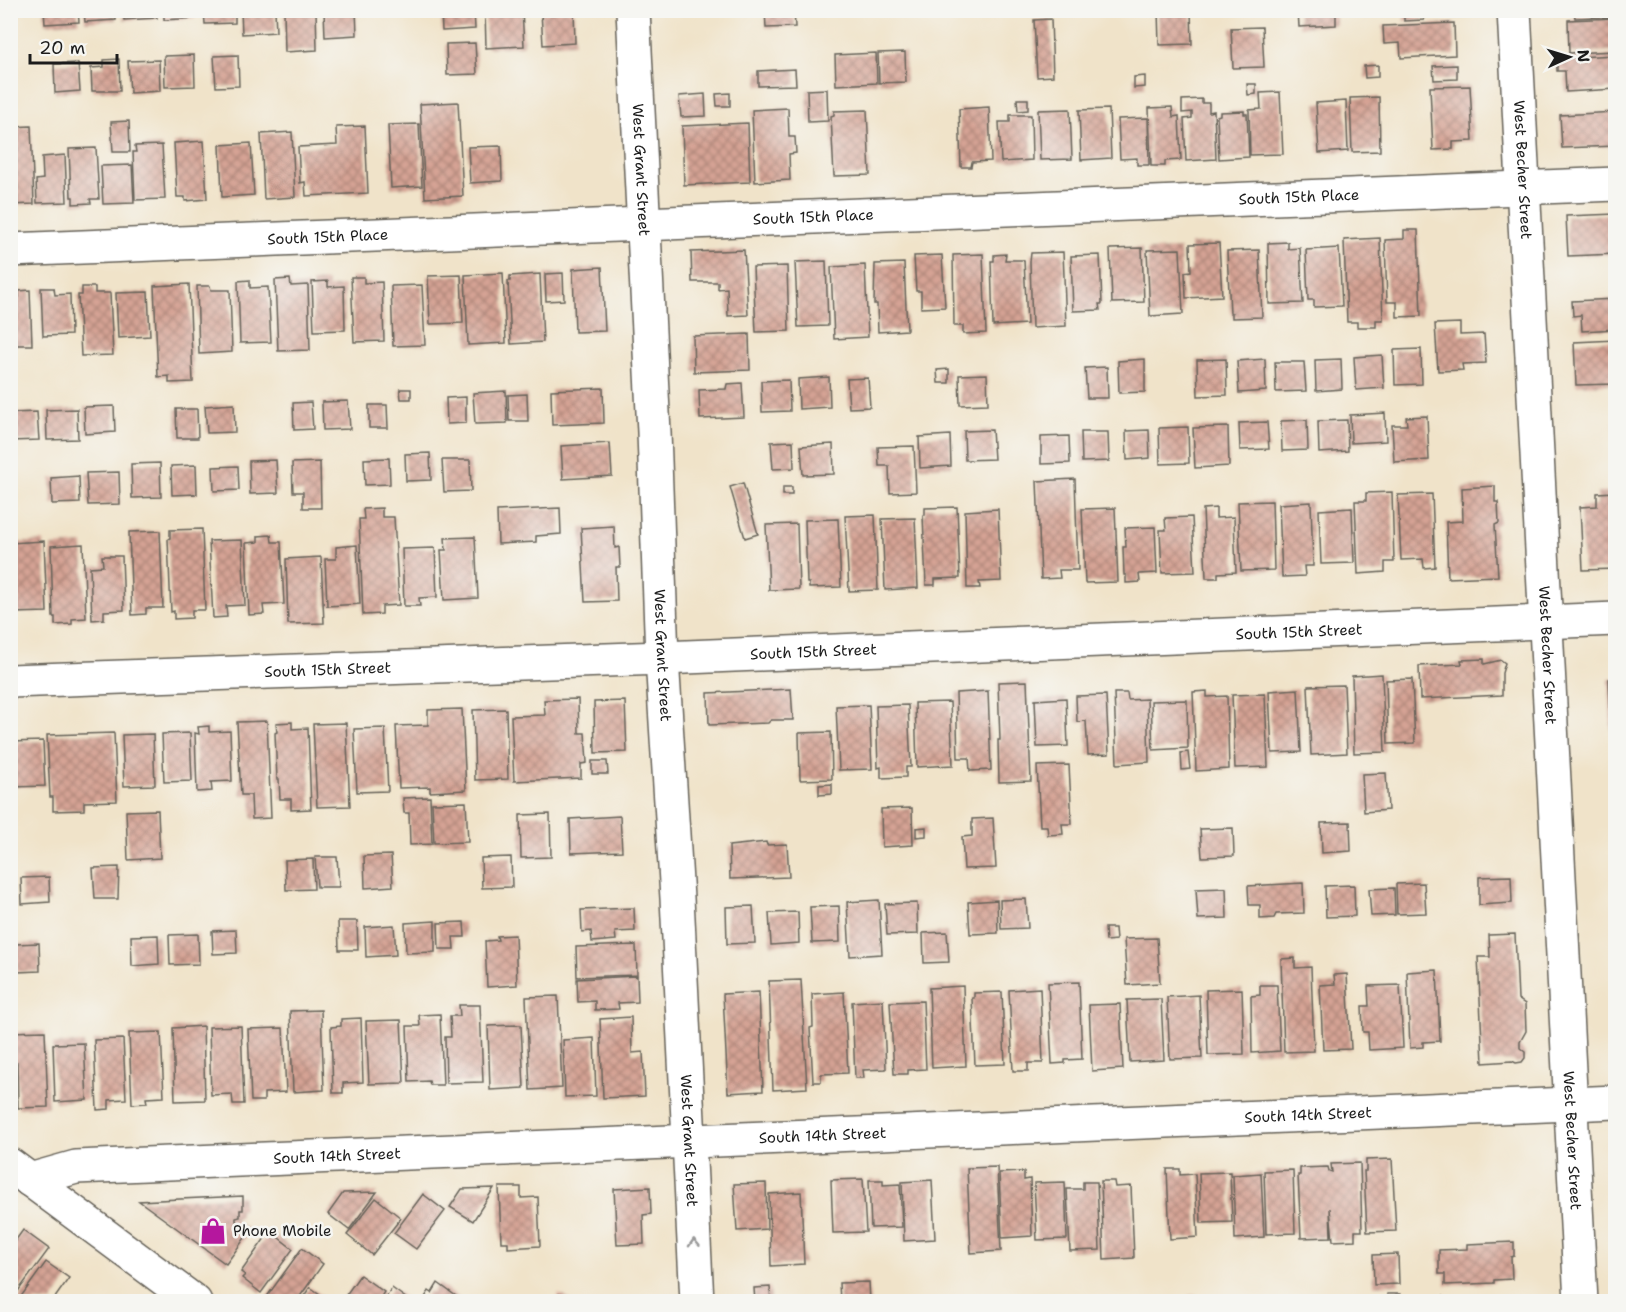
<svg xmlns="http://www.w3.org/2000/svg" width="1626" height="1312" viewBox="0 0 1626 1312" font-family="'Shantell Sans',sans-serif">
<defs>
<pattern id="building-cross-hatch" width="8" height="8" patternUnits="userSpaceOnUse" patternTransform="scale(1.5)"><rect width="8" height="8" fill="#d5a394"/><path d="M0 0l8 8M0 8l8-8" fill="none" stroke="#ac8478"/></pattern>
</defs>
<rect width="100%" height="100%" fill="#f6f6f2"/>
<filter id="ink" filterUnits="userSpaceOnUse"><feTurbulence type="fractalNoise" baseFrequency=".0167" numOctaves="2"/><feDisplacementMap in="SourceGraphic" scale="12" xChannelSelector="R" yChannelSelector="G"/><feConvolveMatrix kernelMatrix="1 2 1 2 8 2 1 2 1" color-interpolation-filters="sRGB"/></filter>
<filter id="wash" filterUnits="userSpaceOnUse"><feTurbulence type="fractalNoise" baseFrequency=".008" numOctaves="4" result="noise"/><feDisplacementMap in="SourceGraphic" scale="24" xChannelSelector="R" yChannelSelector="G"/><feGaussianBlur stdDeviation="1.35" result="paint"/><feColorMatrix in="noise" values="0 0 0 0 0 0 0 0 0 0 0 0 0 0 0 0 0 1.4 0 .05"/><feComposite in="paint" operator="in"/></filter>
<g filter="url(#wash)">
<rect width="100%" height="100%" fill="#f0e3c9"/>
<g id="blocks">
<g fill="url(#building-cross-hatch)">
<path d="M44,10H78L79,22L45,24Z"/>
<path d="M84,10H116V20L85,22Z"/>
<path d="M123,10H156L157,18L124,20Z"/>
<path d="M164,10H196V18L164,20Z"/>
<path d="M204,10H235V23L205,24Z"/>
<path d="M241,10H275L276,32L242,34Z"/>
<path d="M284,10H316L317,50L285,52Z"/>
<path d="M324,10H356L357,35L325,37Z"/>
<path d="M441,10H474L475,29L442,31Z"/>
<path d="M485,10H522L524,46L486,48Z"/>
<path d="M574,10L575,43L543,45L541,12Z"/>
<path d="M765,10H794L795,27L766,28Z"/>
<path d="M1158,10H1191L1192,44L1159,45Z"/>
<path d="M1298,10H1325V13H1336V25L1299,27Z"/>
<path d="M1404,10H1424V20L1404,21Z"/>
<path d="M1574,10H1616V16L1575,18Z"/>
<path d="M1616,18V51L1569,53L1568,20Z"/>
<path d="M1051,19L1053,76L1037,77L1034,20Z"/>
<path d="M1454,23L1455,55L1401,58L1400,43L1384,44L1383,26Z"/>
<path d="M1262,27L1264,67L1233,68L1231,28Z"/>
<path d="M475,43L477,74L447,75L446,44Z"/>
<path d="M905,52L906,82L879,83L878,53Z"/>
<path d="M876,53L877,83L836,85L835,55Z"/>
<path d="M194,55L195,86L165,87L164,56Z"/>
<path d="M238,55L239,86L216,87L214,56Z"/>
<path d="M1616,55V89L1566,92L1565,71H1557V58Z"/>
<path d="M119,59L120,91H92L91,68L104,67V60Z"/>
<path d="M159,60L160,91L130,93L128,61Z"/>
<path d="M78,63L80,91L55,93L54,64Z"/>
<path d="M1378,65V77L1365,78L1364,66Z"/>
<path d="M1457,65V79L1434,80L1433,66Z"/>
<path d="M795,69L796,85L758,86V71Z"/>
<path d="M1145,76V87L1134,88V77Z"/>
<path d="M1247,84H1256V94L1248,95Z"/>
<path d="M1470,86L1473,141L1453,142V149L1433,150L1430,87Z"/>
<path d="M827,89L828,121L808,122L807,90Z"/>
<path d="M1280,92L1283,154L1250,155L1249,110L1261,109L1260,93Z"/>
<path d="M730,93V106H717L716,94Z"/>
<path d="M705,94L706,116L681,117L679,96Z"/>
<path d="M1379,97L1380,151L1352,152L1350,98Z"/>
<path d="M1017,99H1028V110L1018,111Z"/>
<path d="M1202,99V103H1209V112L1214,111L1216,159L1186,161L1184,119L1192,118V112L1182,113V100Z"/>
<path d="M1346,101L1348,151L1319,153L1316,103Z"/>
<path d="M458,102L463,196L425,198L420,104Z"/>
<path d="M989,107L991,161L972,162L971,167H961L959,109Z"/>
<path d="M1172,107L1173,117L1179,116L1181,160L1165,161V166H1151L1149,108Z"/>
<path d="M788,108L789,137H795L796,153L789,154L790,180L755,182L752,110Z"/>
<path d="M1070,109L1072,159L1040,160L1038,110Z"/>
<path d="M1109,109L1111,158L1081,160L1079,110Z"/>
<path d="M867,110L870,175L834,176L831,116L834,115V111Z"/>
<path d="M1244,111V114H1247L1249,157L1219,159L1217,116L1220,115V112Z"/>
<path d="M1616,112V146L1562,148L1560,115Z"/>
<path d="M1010,115H1031L1032,160L1001,162L999,122H1010Z"/>
<path d="M1148,118L1149,165H1137V158L1120,159L1118,119Z"/>
<path d="M129,121L130,152H113L111,122Z"/>
<path d="M748,123L750,182L684,185L682,126Z"/>
<path d="M419,124L422,186L391,188L388,125Z"/>
<path d="M31,126L34,204L10,205V127Z"/>
<path d="M365,126L368,193L306,196L305,182L300,183L298,147L337,145L336,127Z"/>
<path d="M292,132L295,197L264,199L261,134Z"/>
<path d="M204,141L207,199L185,201V197H177L174,143Z"/>
<path d="M251,143L254,195L222,197L220,145Z"/>
<path d="M162,145L165,199L135,200L133,152H136L135,146Z"/>
<path d="M501,146L502,181L470,183L468,147Z"/>
<path d="M96,148L99,199H90L91,203L73,204V197H71L69,149Z"/>
<path d="M65,155L67,202L37,203L36,180L43,179L42,157Z"/>
<path d="M132,165L134,203L103,204L101,166Z"/>
<path d="M1616,214V254L1568,256L1566,216Z"/>
<path d="M1404,230H1418L1421,316L1397,317V302H1387L1385,240L1404,239Z"/>
<path d="M1380,238L1383,320H1376V327H1357V322H1347L1344,240Z"/>
<path d="M1288,242V249L1300,248L1303,303L1269,304L1268,243Z"/>
<path d="M1219,243L1222,296L1186,298L1185,272L1191,271L1190,244Z"/>
<path d="M1142,248L1144,302L1112,303L1110,249Z"/>
<path d="M1339,248L1342,306L1314,307V300H1308L1306,250Z"/>
<path d="M1180,249L1183,314L1150,316L1147,250Z"/>
<path d="M744,250L748,315L728,316L727,288L718,289V282H692L691,252Z"/>
<path d="M1259,250L1262,317L1232,318V313H1230L1227,251Z"/>
<path d="M1063,252L1066,326L1032,328L1030,262L1031,253Z"/>
<path d="M983,254L986,333L963,334V326H954L953,255Z"/>
<path d="M1006,254L1005,260H1024L1027,324L993,326L991,261H994V255Z"/>
<path d="M942,255L945,307L921,308V291H916L914,256Z"/>
<path d="M1100,255L1102,304H1099L1100,310L1073,311L1071,256Z"/>
<path d="M826,261L828,326L798,327L795,262Z"/>
<path d="M904,263L907,330L878,332L877,304H874L875,264Z"/>
<path d="M865,265L868,337L834,339L831,267Z"/>
<path d="M787,266L789,331L756,332L753,267Z"/>
<path d="M602,267L605,331L575,332L573,269Z"/>
<path d="M503,273L506,343L468,345L465,275Z"/>
<path d="M563,273L564,300L546,301L545,274Z"/>
<path d="M540,274L543,342L511,344L508,281H510V276Z"/>
<path d="M461,275L463,323L430,324L428,276Z"/>
<path d="M351,277H364V283L382,282L384,341L354,342Z"/>
<path d="M290,279L291,286L308,285L310,350L278,351L275,280Z"/>
<path d="M250,280V288L268,287L271,342L240,343L238,281Z"/>
<path d="M328,281V287L344,286L345,330L314,331L312,282Z"/>
<path d="M189,284L193,382L169,383V376L158,377L154,286Z"/>
<path d="M422,285L425,345L393,346L391,286Z"/>
<path d="M197,286H210L211,290H230L232,352L199,354Z"/>
<path d="M82,287H95V293H110L113,355L81,356L78,295H82Z"/>
<path d="M41,288H54L55,295L70,294L71,335L43,336Z"/>
<path d="M30,290L32,345H10V298L19,297V291Z"/>
<path d="M148,292L150,336L118,338L116,293Z"/>
<path d="M1616,299V329L1582,331L1581,315L1573,316L1572,301Z"/>
<path d="M1460,323V335L1484,334L1486,363L1462,364L1463,370L1438,371L1435,324Z"/>
<path d="M749,334L750,370L694,372L693,336Z"/>
<path d="M1616,340V384L1576,385L1574,342Z"/>
<path d="M1421,349L1422,384L1395,385L1394,350Z"/>
<path d="M1382,355L1384,388L1356,390L1354,357Z"/>
<path d="M1145,359V392L1119,393L1118,361Z"/>
<path d="M1226,359L1227,395L1198,396L1197,360Z"/>
<path d="M1265,359L1266,391L1239,393L1237,361Z"/>
<path d="M1341,359L1342,389L1316,391L1315,360Z"/>
<path d="M1275,362H1304L1306,391L1276,392Z"/>
<path d="M1107,367L1108,398H1087L1085,368Z"/>
<path d="M949,369V383H938L937,370Z"/>
<path d="M987,374L988,404L960,405L959,375Z"/>
<path d="M829,377L830,407L799,409L798,379Z"/>
<path d="M868,378L870,407L849,408L847,379Z"/>
<path d="M789,380L790,411L762,412L761,381Z"/>
<path d="M742,383L744,417L700,419L699,390L726,389L727,384Z"/>
<path d="M603,388L604,423L552,425L551,390Z"/>
<path d="M400,389H411V399H401Z"/>
<path d="M506,391L507,423L475,424L473,393Z"/>
<path d="M527,394L528,421H509L508,395Z"/>
<path d="M466,397V423L447,424L446,398Z"/>
<path d="M348,401L350,429L323,430L322,402Z"/>
<path d="M311,402L313,429L294,430L293,403Z"/>
<path d="M234,404L235,432L207,433L205,406Z"/>
<path d="M369,405H387L388,428H369Z"/>
<path d="M114,406L115,432L85,434L84,407Z"/>
<path d="M77,409L78,439L47,440L46,410Z"/>
<path d="M176,409H197L198,438H177Z"/>
<path d="M37,412L39,440L10,441V413Z"/>
<path d="M1385,413L1386,441L1351,443L1350,415Z"/>
<path d="M1427,416L1429,460L1394,462L1392,425H1407L1406,417Z"/>
<path d="M1307,420L1308,450L1282,451L1281,421Z"/>
<path d="M1347,420L1348,451L1319,453L1318,421Z"/>
<path d="M1267,422L1269,449L1240,450L1239,423Z"/>
<path d="M1188,427L1189,463L1160,464L1159,428Z"/>
<path d="M1228,427L1229,466L1195,468L1193,428Z"/>
<path d="M992,430L994,459L965,460L964,431Z"/>
<path d="M1149,430L1150,458L1127,460L1126,431Z"/>
<path d="M1081,432H1108L1109,461L1082,462Z"/>
<path d="M950,435L951,466L920,468L919,437Z"/>
<path d="M1069,436L1070,463L1041,464V437Z"/>
<path d="M793,441L794,468L773,469L771,442Z"/>
<path d="M610,443L612,476L563,479L561,446Z"/>
<path d="M833,444L834,474L803,475L801,446Z"/>
<path d="M914,446L916,492L890,493L889,466H879L878,447Z"/>
<path d="M430,453L431,480L406,481L405,454Z"/>
<path d="M389,458L390,484L365,485L364,459Z"/>
<path d="M276,460L278,493L250,494L249,461Z"/>
<path d="M442,460H470L471,491L444,492Z"/>
<path d="M320,462L321,508H303V492H293L292,463Z"/>
<path d="M160,463L161,497L132,498L131,464Z"/>
<path d="M196,465L197,494L172,495L171,466Z"/>
<path d="M238,466L239,490L214,491L213,467Z"/>
<path d="M119,472L120,504L88,505L86,473Z"/>
<path d="M79,476L80,503L52,504L51,478Z"/>
<path d="M1075,479L1078,570H1059L1060,578L1041,579L1037,481Z"/>
<path d="M743,483L758,534L745,538L730,487Z"/>
<path d="M1495,486V502H1498L1499,523L1495,525L1498,576L1448,578L1446,522L1463,521L1462,488Z"/>
<rect x="783" y="487" width="9" height="8"/>
<path d="M1392,492L1394,562H1385V572L1358,574L1355,501H1366V493Z"/>
<path d="M1616,492V569L1583,570L1580,507L1597,506V493Z"/>
<path d="M1432,494L1435,567L1424,568L1423,559L1401,560L1398,495Z"/>
<path d="M1272,501L1274,570L1241,571L1238,502Z"/>
<path d="M1311,502L1313,566H1304L1305,576L1282,577L1279,504Z"/>
<path d="M957,507L960,578L935,579V585H926L923,515H925V508Z"/>
<path d="M382,508V517H394L399,605L382,606V614L363,615L359,519H364L363,509Z"/>
<path d="M560,508L561,534L536,536V542L498,544L497,511Z"/>
<path d="M1115,508L1118,582L1085,583L1082,509Z"/>
<path d="M1216,508V518L1234,517L1236,572L1218,573V578H1206L1203,509Z"/>
<path d="M1352,508L1354,563L1321,564L1319,510Z"/>
<path d="M998,509L1001,581L979,582L980,588H967L965,511Z"/>
<path d="M875,515L878,590L849,591L845,516Z"/>
<path d="M1192,517L1195,572L1162,573L1160,530H1166L1165,518Z"/>
<path d="M915,518L918,588L885,590L882,519Z"/>
<path d="M838,519L841,587L809,588V583H807L805,520Z"/>
<path d="M797,524L799,589L769,590L766,525Z"/>
<path d="M614,526L615,548L619,547L620,567H616L617,601L585,602L581,528Z"/>
<path d="M1155,527L1157,573L1139,574L1140,582L1126,583V575H1124L1123,547H1126L1125,528Z"/>
<path d="M202,529L205,610H192V618L174,619V611L171,612L168,539L170,538V530Z"/>
<path d="M160,531L163,608H146V614L132,615L129,532Z"/>
<path d="M271,535L272,542H281L284,604L263,605L264,614L249,615L246,543L258,542V536Z"/>
<path d="M475,537L478,598L444,600L441,550H446L445,538Z"/>
<path d="M242,540L245,605L226,606L227,617L213,618L209,541Z"/>
<path d="M44,541L47,612L13,613L10,543Z"/>
<path d="M83,544L86,618L72,619V624L55,625V617H53L51,546Z"/>
<path d="M357,545L360,604L327,606L325,559H336V547Z"/>
<path d="M435,548L437,597L419,598L420,606H404L402,549Z"/>
<path d="M102,556H122L124,610L104,611V619L92,620L90,567L103,566Z"/>
<path d="M321,557L324,623L288,624L286,559Z"/>
<path d="M1484,659V664L1501,660L1505,663L1502,673V695L1420,699L1419,666L1462,664L1461,660Z"/>
<path d="M1382,674L1385,752L1354,753L1352,676Z"/>
<path d="M1412,679L1415,743L1388,744L1386,680Z"/>
<path d="M1609,679H1616V772H1613Z"/>
<path d="M1027,681L1031,781L999,782L998,740H1000L998,682Z"/>
<path d="M1344,685L1347,753L1311,755L1308,686Z"/>
<path d="M791,689L793,720H771L768,723L709,725L708,693Z"/>
<path d="M1298,689L1301,752L1272,753L1269,691Z"/>
<path d="M988,691L991,770L970,771L969,758H958L956,693Z"/>
<path d="M1207,691V697L1227,696L1229,769L1196,771L1193,692Z"/>
<path d="M1114,693H1127L1128,700L1147,699L1149,762L1117,764Z"/>
<path d="M1265,694L1268,767L1235,768L1232,695Z"/>
<path d="M1106,695L1109,754L1088,755L1086,721L1077,722L1076,696Z"/>
<path d="M1066,698L1068,746L1037,747L1035,700Z"/>
<path d="M578,699L579,733H585L587,763L581,764V778L514,781L511,716L545,715L544,700Z"/>
<path d="M1187,700L1188,748L1153,750L1151,701Z"/>
<path d="M625,701L627,752L595,753L594,702Z"/>
<path d="M950,702L953,765L917,767L915,703Z"/>
<path d="M869,705L872,769L839,770L836,706Z"/>
<path d="M908,705L911,767H906V777L881,778V767L878,768L876,706Z"/>
<path d="M462,709L466,790L430,792V787L399,788L396,726L428,725V710Z"/>
<path d="M506,709L508,779L475,780L473,710Z"/>
<path d="M267,721L271,818L252,819L251,795H241L237,722Z"/>
<path d="M292,722V729L308,728L311,809L291,810V799H280L279,779H277L275,733L277,732L276,723Z"/>
<path d="M346,723L350,806L317,807L313,724Z"/>
<path d="M209,726V732L230,731L232,781L211,782L212,791L197,792L195,733L199,734L198,727Z"/>
<path d="M385,728L388,791L357,792L354,729Z"/>
<path d="M831,732L832,779L800,780L799,733Z"/>
<path d="M114,733L117,801L84,802V810L53,811V797H50L47,735Z"/>
<path d="M190,733L192,781L164,782L162,734Z"/>
<path d="M153,734L155,785L124,786L122,735Z"/>
<path d="M43,741L45,786L12,787L10,742Z"/>
<path d="M1188,752L1190,769L1182,770L1181,753Z"/>
<path d="M592,761H607L608,774H592Z"/>
<path d="M1069,765L1072,824H1062L1063,834L1048,835L1047,826H1040L1037,766Z"/>
<path d="M1386,773L1388,810L1364,812L1362,774Z"/>
<path d="M832,784V794L819,795V785Z"/>
<path d="M430,797L432,844L410,845L409,813H404L403,798Z"/>
<path d="M466,802L468,842L434,843L432,803Z"/>
<path d="M912,808L913,845L882,847L881,809Z"/>
<path d="M158,810L160,858L128,860L126,811Z"/>
<path d="M550,814L551,857L521,858L520,815Z"/>
<path d="M620,816L622,851L571,853L570,819Z"/>
<path d="M993,818L996,868L964,869L962,837L972,836V819Z"/>
<path d="M1350,822L1351,851L1322,853L1321,823Z"/>
<path d="M926,827V836L916,837V828Z"/>
<path d="M1233,828L1234,856L1202,857L1200,829Z"/>
<path d="M766,842L767,845L787,844L789,877L730,879L729,846Z"/>
<path d="M391,855L393,886L365,888L364,856Z"/>
<path d="M315,857H337L339,887H317Z"/>
<path d="M511,857L512,887L482,888L481,858Z"/>
<path d="M313,859L314,889L286,890L285,860Z"/>
<path d="M119,867L118,899H95L93,868Z"/>
<path d="M1511,876L1512,903L1479,905V877Z"/>
<path d="M49,877L50,902L22,904L21,878Z"/>
<path d="M1303,883L1304,913L1276,914L1274,918L1260,919V905H1249L1248,886Z"/>
<path d="M1424,883L1426,913L1397,914L1396,884Z"/>
<path d="M1354,885L1355,916L1326,917L1325,886Z"/>
<path d="M1226,888L1227,918L1198,919L1196,889Z"/>
<path d="M1394,888L1395,915L1371,916L1369,889Z"/>
<path d="M1026,899L1028,928L1001,929L1000,900Z"/>
<path d="M879,900L882,954L850,956L847,902Z"/>
<path d="M997,900L998,933L970,934L968,902Z"/>
<path d="M917,903L918,934L887,935L885,904Z"/>
<path d="M753,906L755,943L727,944L726,907Z"/>
<path d="M839,906L840,942L812,943L810,907Z"/>
<path d="M634,908L635,931L615,932L616,940L592,942L591,931L582,932L581,910Z"/>
<path d="M798,912L799,943L771,945L769,913Z"/>
<path d="M338,921H357L358,950H339Z"/>
<path d="M435,921V952L406,953L405,923Z"/>
<path d="M464,922L465,937H453L454,949H439L438,923Z"/>
<path d="M394,925L396,955L366,957L365,927Z"/>
<path d="M1105,928H1115L1116,940L1106,941Z"/>
<path d="M236,930L237,953L213,954L212,931Z"/>
<path d="M947,932L949,962L924,963L923,933Z"/>
<path d="M198,934L199,964L170,965L169,935Z"/>
<path d="M1515,934L1518,999L1525,1004L1526,1031L1520,1042V1048L1525,1052V1058L1522,1062L1516,1063L1512,1061L1483,1063L1478,957H1490L1489,935Z"/>
<path d="M158,935L159,964L132,966L131,936Z"/>
<path d="M515,935L517,985L487,987L485,941L498,940L497,936Z"/>
<path d="M1157,938L1160,983L1127,985L1124,939Z"/>
<path d="M39,943L40,971L17,972L16,944Z"/>
<path d="M636,945L637,975L577,977L576,947Z"/>
<path d="M1295,958V968L1311,967L1314,1051L1284,1052L1281,959Z"/>
<path d="M1437,970L1440,1041L1423,1042V1047L1410,1048L1407,972Z"/>
<path d="M1347,974L1351,1049L1323,1050L1320,985L1335,984L1334,975Z"/>
<path d="M637,976L638,1002L618,1003L619,1009L595,1010V1001L578,1002L577,979Z"/>
<path d="M801,980L807,1088L773,1090L769,981Z"/>
<path d="M1079,982L1082,1059L1065,1060V1063L1052,1064L1048,983Z"/>
<path d="M1260,985H1277L1280,1051L1252,1053L1251,996L1260,995Z"/>
<path d="M1400,985L1403,1048L1369,1050L1368,1032H1363L1362,1006H1369L1368,986Z"/>
<path d="M963,986L966,1066L932,1068L929,988Z"/>
<path d="M1040,988L1043,1063H1028V1071H1013L1009,990Z"/>
<path d="M1242,989L1244,1054L1208,1055L1206,990Z"/>
<path d="M759,992L763,1091L728,1093L723,994Z"/>
<path d="M844,992L848,1073L821,1074V1082H813L810,1028L813,1027L812,994Z"/>
<path d="M1002,992L1005,1064L975,1065L972,998H974V993Z"/>
<path d="M1199,995L1202,1058L1170,1059L1167,997Z"/>
<path d="M558,996L562,1088L530,1090L526,997Z"/>
<path d="M1161,999L1164,1060L1130,1062L1127,1000Z"/>
<path d="M883,1000L886,1069L863,1070L864,1078H855L852,1002Z"/>
<path d="M923,1001L926,1069L908,1070V1074H894L890,1002Z"/>
<path d="M1120,1004L1123,1069L1092,1071L1089,1005Z"/>
<path d="M459,1005H480L483,1082L446,1083L445,1037H451L450,1016H460Z"/>
<path d="M321,1010L324,1090L293,1092L290,1011Z"/>
<path d="M440,1014L443,1085H430L429,1081L409,1082L407,1026H420L419,1015Z"/>
<path d="M631,1017L632,1053L643,1052L645,1096L603,1098L600,1019Z"/>
<path d="M361,1018L363,1082L343,1083V1093H333L331,1027L341,1026V1019Z"/>
<path d="M401,1020L404,1083L369,1084L366,1021Z"/>
<path d="M521,1025L524,1088L490,1090L488,1026Z"/>
<path d="M203,1026L205,1100L175,1101L173,1028Z"/>
<path d="M241,1026L244,1104H233L232,1094L211,1095L209,1027Z"/>
<path d="M283,1028L286,1092L264,1093V1101H251L248,1029Z"/>
<path d="M45,1031L48,1107L18,1108L17,1063H10V1032Z"/>
<path d="M161,1032L164,1097L146,1098L147,1103L132,1104L129,1033Z"/>
<path d="M594,1038L596,1096L565,1097L563,1040Z"/>
<path d="M123,1039L126,1099L109,1100V1109L97,1110L94,1040Z"/>
<path d="M84,1043L87,1100L55,1102L53,1044Z"/>
<path d="M1392,1159L1396,1231L1367,1232L1364,1171H1366V1160Z"/>
<path d="M1360,1163L1362,1231H1355V1240L1333,1241L1330,1208L1331,1237L1301,1238L1298,1175H1300V1168L1328,1167L1329,1171L1332,1172L1331,1164Z"/>
<path d="M997,1167L1001,1251L971,1253L967,1168Z"/>
<path d="M1167,1169H1180V1175L1195,1174L1198,1237L1170,1239Z"/>
<path d="M1293,1170L1295,1233L1266,1234L1264,1171Z"/>
<path d="M1024,1172V1180L1030,1179L1032,1236L1002,1238L999,1173Z"/>
<path d="M1230,1172L1232,1222L1201,1223L1199,1173Z"/>
<path d="M1261,1173L1264,1237L1235,1239L1233,1175Z"/>
<path d="M863,1179L866,1232L833,1233L831,1180Z"/>
<path d="M869,1180H883V1185L900,1184L902,1227L871,1228Z"/>
<path d="M932,1180L935,1239L904,1241L902,1182Z"/>
<path d="M1101,1181H1114L1115,1187L1131,1186L1134,1258L1104,1260Z"/>
<path d="M1065,1182L1067,1239L1037,1240L1034,1183Z"/>
<path d="M1083,1182H1097L1100,1250L1070,1251L1067,1189H1083Z"/>
<path d="M766,1183L767,1229L737,1231L734,1184Z"/>
<path d="M499,1187H521V1198L538,1197L540,1246L508,1248V1242H501Z"/>
<path d="M650,1187L651,1214L643,1215L644,1244L617,1245L614,1189Z"/>
<path d="M494,1188L473,1221L450,1207L462,1189Z"/>
<path d="M377,1192L349,1230L328,1214L343,1193Z"/>
<path d="M801,1192L804,1264L771,1266L769,1194Z"/>
<path d="M423,1194L445,1211L416,1249L394,1233Z"/>
<path d="M243,1196V1210H240V1217L236,1218V1221L250,1231L226,1264L139,1201Z"/>
<path d="M376,1198L401,1218L372,1255L347,1235Z"/>
<path d="M23,1230L49,1249L10,1302V1248Z"/>
<path d="M270,1231L293,1249L261,1293L242,1278L245,1275L241,1272Z"/>
<path d="M1514,1242V1256L1511,1257L1512,1279L1494,1280V1283L1445,1285V1274H1439V1250L1467,1249V1244Z"/>
<path d="M302,1248L323,1264L296,1302H263Z"/>
<path d="M1398,1254L1399,1284L1374,1285L1373,1255Z"/>
<path d="M46,1262L69,1278L52,1302H17Z"/>
<path d="M360,1275L384,1292L378,1302H341Z"/>
<path d="M869,1282L870,1302H840L839,1283Z"/>
<path d="M438,1283L460,1299L458,1302H422L429,1291L432,1293Z"/>
<path d="M310,1287L331,1302H300Z"/>
<path d="M770,1287L771,1302H755L754,1288Z"/>
<path d="M392,1288L407,1299L404,1302H383Z"/>
<path d="M559,1294L574,1302H554Z"/>
<rect x="1387" y="1294" width="13" height="8"/>
<path d="M1189,1295H1198L1199,1302H1189Z"/>
<path d="M1443,1296V1302H1414V1298Z"/>
</g>
</g>
</g>
<g filter="url(#ink)">
<use href="#blocks" fill-opacity="0" stroke="#666259" stroke-width="1.5"/>
<g fill="none" stroke-linecap="round" stroke-linejoin="round">
<defs>
<g id="minor">
<path id="s1" d="M633,10L654,432L662,658L677,898L697,1302"/>
<path id="s2" d="M1514,10C1538,441 1557,871 1581,1302"/>
<path id="s3" d="M10,250L1616,184"/>
<path id="s4" d="M10,681L662,658L1616,619"/>
<path d="M10,1165L195,1302"/>
<path id="s5" d="M30,1180L76,1167L1616,1102"/>
</g>
</defs>
<use href="#minor" stroke="#666259" stroke-width="36"/>
<use href="#minor" stroke="#fff" stroke-width="33"/>
</g>
<defs><path id="oneway-chevron" d="M-2-3.5L2.5 0L-2 3.5" fill="none" stroke-width="1.6" stroke-linecap="round" stroke-linejoin="round" transform="scale(1.5)"/></defs>
<use stroke="#999" href="#oneway-chevron" transform="translate(694 1243) rotate(-93)"/>
</g>
<defs>
<symbol id="shop-bare" viewBox="-9 -9 18 18"><path d="M-5-2.5h2.3a2.7 3.5 0 0 1 5.4 0H5L5.5 6h-11ZM-1.5-2.5h3a1.5 2.3 0 0 0-3 0Z" fill="#b5179e" stroke="#f6f6f2" stroke-width="2.5" paint-order="stroke"/></symbol>
</defs>
<g fill-rule="evenodd">
<use href="#shop-bare" x="194" y="1212" width="38" height="38"/>
</g>
<g text-anchor="middle" dominant-baseline="central" stroke-width="5" stroke-linejoin="round" paint-order="stroke">
<g font-size="15" fill="#1c1c1c" stroke="#f6f6f2">
<text stroke="none"><textPath href="#s1" startOffset="160">West Grant Street</textPath></text>
<text stroke="none"><textPath href="#s2" startOffset="160">West Becher Street</textPath></text>
<text stroke="none"><textPath href="#s3" startOffset="1290">South 15th Place</textPath></text>
<text stroke="none"><textPath href="#s3" startOffset="804">South 15th Place</textPath></text>
<text stroke="none"><textPath href="#s3" startOffset="318">South 15th Place</textPath></text>
<text stroke="none"><textPath href="#s4" startOffset="1290">South 15th Street</textPath></text>
<text stroke="none"><textPath href="#s4" startOffset="804">South 15th Street</textPath></text>
<text stroke="none"><textPath href="#s1" startOffset="646">West Grant Street</textPath></text>
<text stroke="none"><textPath href="#s2" startOffset="646">West Becher Street</textPath></text>
<text stroke="none"><textPath href="#s4" startOffset="318">South 15th Street</textPath></text>
<text stroke="none"><textPath href="#s5" startOffset="1281">South 14th Street</textPath></text>
<text stroke="none"><textPath href="#s5" startOffset="795">South 14th Street</textPath></text>
<text stroke="none"><textPath href="#s1" startOffset="1132">West Grant Street</textPath></text>
<text stroke="none"><textPath href="#s2" startOffset="1132">West Becher Street</textPath></text>
<text stroke="none"><textPath href="#s5" startOffset="309">South 14th Street</textPath></text>
</g>
<g font-size="15" fill="#1c1c1c" stroke="#f6f6f2" text-anchor="start">
<text x="233" y="1231">Phone Mobile</text>
</g>
</g>
<rect width="1626" height="1312" fill="none" stroke="#f6f6f2" stroke-width="36"/>
<g transform="translate(1569 57) rotate(86)" stroke="#f6f6f2" stroke-width="4.5" paint-order="stroke">
<path d="M0-4.5L10 22L0 15L-10 22Z" fill="#1c1c1c"/>
<text y="-9" font-size="16" font-weight="bold" text-anchor="middle" fill="#1c1c1c">N</text>
</g>
<path d="M30 54v9h87v-9" fill="none" stroke="#1c1c1c" stroke-width="3"/>
<text x="39" y="54" font-size="18" fill="#1c1c1c" stroke="#f6f6f2" stroke-width="4.5" paint-order="stroke">20 m</text>
</svg>
